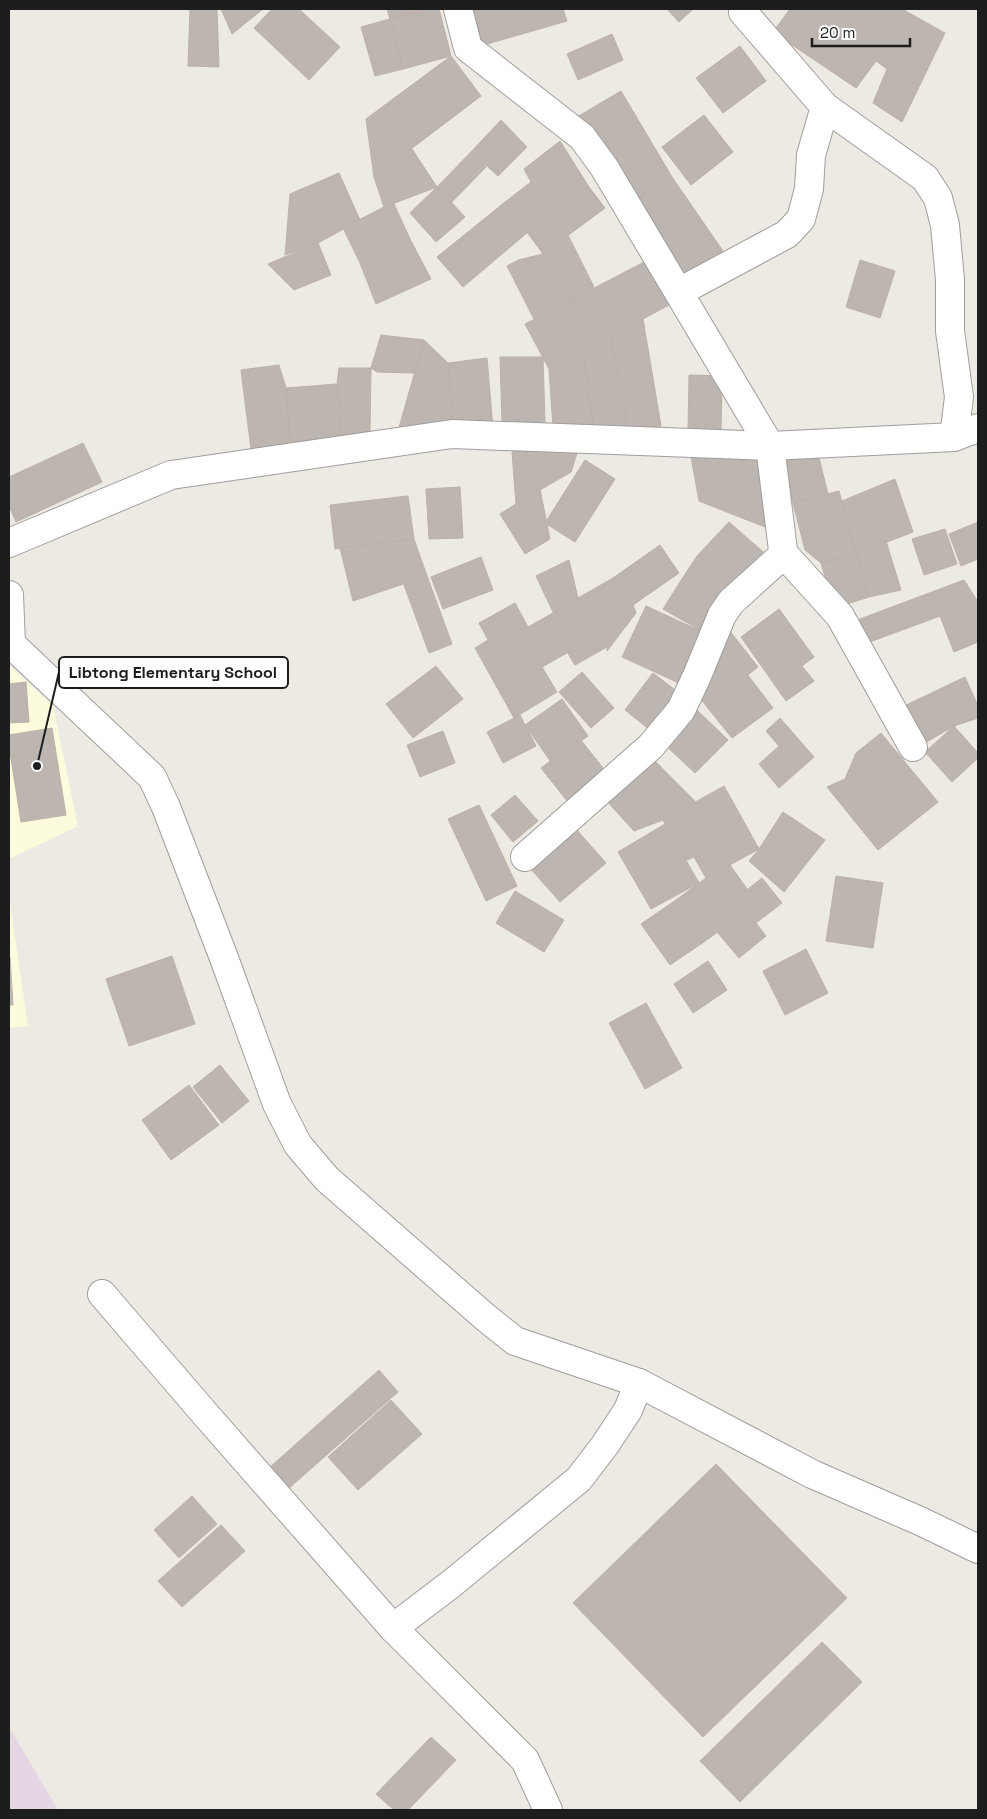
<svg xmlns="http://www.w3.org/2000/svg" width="987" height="1819" viewBox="0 0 987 1819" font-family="'Space Grotesk',sans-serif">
<rect width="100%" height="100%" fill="#ede9e3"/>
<path fill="#e5d6e3" d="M9,1727L58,1810H9Z"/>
<g fill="#fcfbdd">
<path d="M9,665L53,706L78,826L9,859Z"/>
<path d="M9,895L28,1026L9,1028Z"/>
</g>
<g fill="#bdb5b0" stroke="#bdb0a7">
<path d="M190,9H217L219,67L188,66Z"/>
<path d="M221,9H263L232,34Z"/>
<path d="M272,9H299L340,47L309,80L254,28Z"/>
<path d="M387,9H428L390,19Z"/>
<path d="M428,9H439L451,56L403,69L390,19Z"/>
<path d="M466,9H563L567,21L477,47Z"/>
<path d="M667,9H693L679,22Z"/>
<path d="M790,9H902L945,33L902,122L873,103L887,69L876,61L856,88L773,32Z"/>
<path d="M390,19L403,69L375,76L361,27Z"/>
<path d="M612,34L623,60L578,80L567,54Z"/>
<path d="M740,46L766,81L723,113L696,78Z"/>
<path d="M451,56L481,96L374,177L366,119Z"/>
<path d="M621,91L672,177L628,203L577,117Z"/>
<path d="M704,115L733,152L691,185L662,147Z"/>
<path d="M501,120L527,147L498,176L471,152Z"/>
<path d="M560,141L589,187L554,213L531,182L524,169Z"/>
<path d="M412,149L437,187L384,207L374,177Z"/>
<path d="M471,152L486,167L452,202L437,187Z"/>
<path d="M339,173L360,220L318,243L285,255L290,194Z"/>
<path d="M672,177L725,254L683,272L665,259L628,203Z"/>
<path d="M531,182L554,213L589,187L605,208L543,254L505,202Z"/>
<path d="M437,187L465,217L436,242L410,213Z"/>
<path d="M505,202L528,232L463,287L437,257Z"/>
<path d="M394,204L410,239L360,263L343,228L384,207Z"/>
<path d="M567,233L594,287L534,319L507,266L518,260L543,254Z"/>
<path d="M410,239L431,279L376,304L360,263Z"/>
<path d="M318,243L331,275L294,290L268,264Z"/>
<path d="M648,260L671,304L549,369L525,324Z"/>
<path d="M860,260L895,271L880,318L846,307Z"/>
<path d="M643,319L661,426L627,429L611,336Z"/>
<path d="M381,335L424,340L414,373L377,372L371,368Z"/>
<path d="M611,336L627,429L593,426L583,351Z"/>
<path d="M424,340L448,363L453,426L398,431Z"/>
<path d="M583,351L593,426L553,427L549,369Z"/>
<path d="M500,357H543L545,424L502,423Z"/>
<path d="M487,358L493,428L453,426L448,363Z"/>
<path d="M279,365L286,388L290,442L251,449L241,370Z"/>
<path d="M339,368H371L370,434L342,438L337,384Z"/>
<path d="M689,375L722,376L721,431L688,430Z"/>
<path d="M337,384L342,438L290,442L286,388Z"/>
<path d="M83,443L102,482L16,522L9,506V477Z"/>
<path d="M755,445L770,529L699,501L691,457Z"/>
<path d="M816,446L828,494L793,503L781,456Z"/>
<path d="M579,447L571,472L516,504L512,452Z"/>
<path d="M585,460L615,479L575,542L545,523Z"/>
<path d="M895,479L913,532L856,554L842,501Z"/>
<path d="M460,487L463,538L429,539L426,489Z"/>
<path d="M540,489L550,539L525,554L500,514Z"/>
<path d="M839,491L856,554L821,563L805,550L793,503Z"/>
<path d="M408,496L414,539L335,549L330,505Z"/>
<path d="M729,522L770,558L738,594L697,556Z"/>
<path d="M978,522V559L961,566L949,534Z"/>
<path d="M945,529L957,564L924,575L912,539Z"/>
<path d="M414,539L427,576L353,601L340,548Z"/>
<path d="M886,541L901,590L869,597L856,554Z"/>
<path d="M660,545L679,573L633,605L613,578Z"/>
<path d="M856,554L869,597L834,608L821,563Z"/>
<path d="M697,556L738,594L720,608L680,582Z"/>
<path d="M481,557L493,590L443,609L431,577Z"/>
<path d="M569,560L578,598L553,612L536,576Z"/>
<path d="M427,576L452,644L429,653L404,585Z"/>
<path d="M613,578L633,605L636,613L607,651V647L578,598Z"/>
<path d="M964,580L978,602L867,643L852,622Z"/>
<path d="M680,582L720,608L705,633L663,609Z"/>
<path d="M578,598L607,647L575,665L546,617Z"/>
<path d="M978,602V642L954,652L940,616Z"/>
<path d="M515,603L528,627L546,617L567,653L499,691L475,648L488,640L479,623Z"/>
<path d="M646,606L705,633L681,684L622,657Z"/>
<path d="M779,609L814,657L802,666L814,681L786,701L741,637Z"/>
<path d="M726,626L758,667L707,707L696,693Z"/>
<path d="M436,666L463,699L413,738L386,704Z"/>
<path d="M542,667L557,692L514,718L499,691Z"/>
<path d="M582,672L614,708L591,728L559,692Z"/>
<path d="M653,673L683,696L654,733L625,710Z"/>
<path d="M747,674L773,708L732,738L707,707Z"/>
<path d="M965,677L978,706V718L954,726L918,747L900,708Z"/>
<path d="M26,682L29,722L9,723V684Z"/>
<path d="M562,699L588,736L551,762L525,725Z"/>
<path d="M696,709L728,740L695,773L663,743Z"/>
<path d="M520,715L536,746L503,763L487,732Z"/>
<path d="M780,718L814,757L779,788L759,764L779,746L766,731Z"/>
<path d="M954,726L978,753V758L952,782L925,752Z"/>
<path d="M52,728L66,815L21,822L9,746V735Z"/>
<path d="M443,731L455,763L420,777L407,745Z"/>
<path d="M881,733L938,802L878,850L827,787L845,779L856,753Z"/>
<path d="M580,739L607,773L568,802L541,768Z"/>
<path d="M650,756L695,801L663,820L634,831L604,798Z"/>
<path d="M724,786L759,849L706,878L694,857L685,861L663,820Z"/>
<path d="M515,795L538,821L513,842L491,815Z"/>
<path d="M479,805L517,886L486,901L448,819Z"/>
<path d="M783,812L825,840L784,892L749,861L759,849Z"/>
<path d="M665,824L699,883L651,909L618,852Z"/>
<path d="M576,829L606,863L560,902L530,868Z"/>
<path d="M730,865L750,893L719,912L729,924L701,944L673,902L706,878Z"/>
<path d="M836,876L883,883L873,948L826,941Z"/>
<path d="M762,878L782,903L756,923L766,936L739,958L718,933L729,924L719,912Z"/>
<path d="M515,891L564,920L544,952L496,923Z"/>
<path d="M673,902L701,944L670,965L641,924Z"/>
<path d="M806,949L828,993L785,1015L763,971Z"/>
<path d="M172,956L195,1024L129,1046L106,979Z"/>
<path d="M9,957H10L13,1005H9Z"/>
<path d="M708,961L727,990L693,1013L674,984Z"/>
<path d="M646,1003L682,1068L645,1089L609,1023Z"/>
<path d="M220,1065L249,1101L222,1123L193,1087Z"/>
<path d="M189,1085L219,1125L171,1160L142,1120Z"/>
<path d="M379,1370L398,1392L288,1489L269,1468Z"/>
<path d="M391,1400L422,1434L358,1490L328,1457Z"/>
<path d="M716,1464L847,1598L703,1737L573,1603Z"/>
<path d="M192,1496L217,1524L179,1558L154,1530Z"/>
<path d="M221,1525L245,1551L182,1607L158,1581Z"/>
<path d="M822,1642L862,1682L740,1802L700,1761Z"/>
<path d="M431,1737L456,1760L408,1810H394L376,1794Z"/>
</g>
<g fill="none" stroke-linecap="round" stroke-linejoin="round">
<defs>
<g id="minor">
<path d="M458,9L468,48L582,137L604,167L770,446L783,550L784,554L840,616L913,747"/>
<path d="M825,107L925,178L938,198L945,225L950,280V331L959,397L954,437"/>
<path d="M679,292L787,234L801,219L809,189L811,155L825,107L743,12"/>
<path d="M9,543L171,475L452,434L770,446L954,437L978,428"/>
<path d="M9,595L11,644L152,777L166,807L224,958L277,1104L298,1145L327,1179L485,1317L515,1341L639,1383L628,1410L605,1445L579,1479L451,1584L393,1628"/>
<path d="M525,857L651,746L681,710L697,676L722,615L731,602L784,554"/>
<path d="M102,1294L206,1415L393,1628L525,1760L548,1810"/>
<path d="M639,1383L812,1474L920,1521L978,1549"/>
</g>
</defs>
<use href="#minor" stroke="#9e9e9e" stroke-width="30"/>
<use href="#minor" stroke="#fff" stroke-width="28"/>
</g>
<path fill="none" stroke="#1d1d1d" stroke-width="2" d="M37 766L59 672"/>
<circle fill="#1d1d1d" stroke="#fff" stroke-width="2" cx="37" cy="766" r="5"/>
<rect fill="#fff" stroke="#1d1d1d" stroke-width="2" x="59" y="657" width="229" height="31" rx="5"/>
<g font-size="16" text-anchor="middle" font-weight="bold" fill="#1d1d1d">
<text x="173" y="678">Libtong Elementary School</text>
</g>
<rect width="987" height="1819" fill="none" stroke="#1d1d1d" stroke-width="20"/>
<path d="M812 38v8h98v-8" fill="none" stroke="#1d1d1d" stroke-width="2.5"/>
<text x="820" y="38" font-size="15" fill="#1d1d1d" stroke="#ffffff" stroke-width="4" paint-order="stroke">20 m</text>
</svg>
